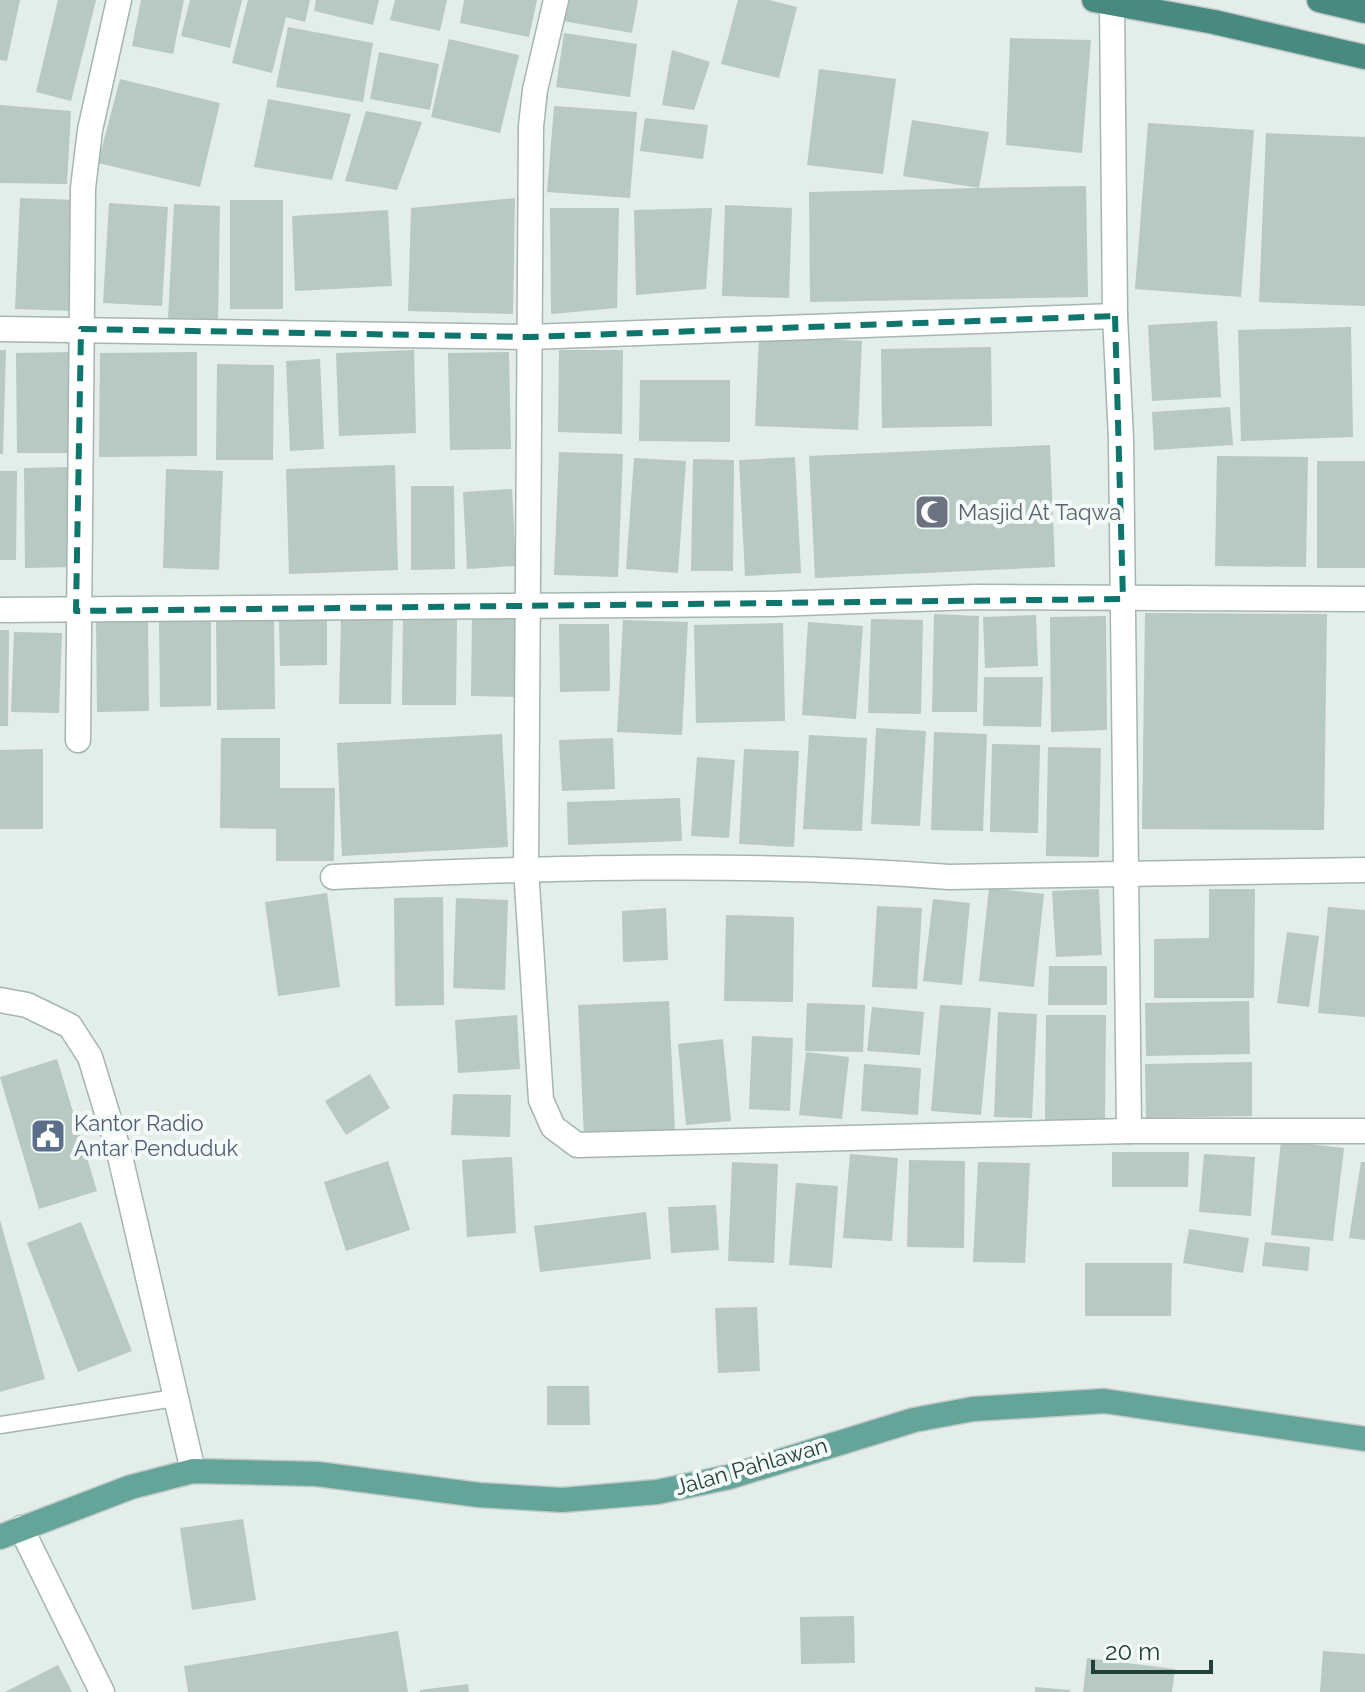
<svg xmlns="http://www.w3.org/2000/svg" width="1365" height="1692" viewBox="0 0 1365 1692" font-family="Raleway,sans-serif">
<rect width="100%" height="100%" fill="#e3ede9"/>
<g fill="#b8c8c3">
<path d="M0,0H20L7,61L0,60Z"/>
<path d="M58,0H96L71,101L36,92Z"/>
<path d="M141,0H184L173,54L132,46Z"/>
<path d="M190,0H242L230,48L181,36Z"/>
<path d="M248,0H310L305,22L286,17L272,73L232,63Z"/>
<path d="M316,0H379L373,25L314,11Z"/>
<path d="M395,0H447L440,31L390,20Z"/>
<path d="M464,0H537L529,37L460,23Z"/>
<path d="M567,0H638L632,33L563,21Z"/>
<path d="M738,0H769L797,7L779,78L721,64Z"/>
<path d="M288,27L373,43L363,102L276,87Z"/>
<path d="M564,33L637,44L630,97L556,87Z"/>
<path d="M1010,38L1091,40L1082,153L1006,145Z"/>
<path d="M449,39L519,55L500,133L431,117Z"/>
<path d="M672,50L710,62L694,110L662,105Z"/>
<path d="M379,52L439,64L430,110L370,99Z"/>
<path d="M819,69L896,79L883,174L807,165Z"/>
<path d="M120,79L220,103L200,187L98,163Z"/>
<path d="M268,99L351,114L332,180L254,167Z"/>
<path d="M0,105L71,111L67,184L0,183Z"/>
<path d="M554,106L637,112L630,198L547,192Z"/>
<path d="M366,111L422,122L397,190L345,181Z"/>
<path d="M645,118L708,125L703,159L640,151Z"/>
<path d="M912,120L989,132L979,188L1086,186L1088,297L810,302L809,192L979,188L903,176Z"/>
<path d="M1148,123L1254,130L1241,297L1135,289Z"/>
<path d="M1266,133L1365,137V306L1259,302Z"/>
<path d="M20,198L77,200L74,311L15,309Z"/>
<path d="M515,198L513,314L408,311L411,208Z"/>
<rect x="230" y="200" width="53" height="109"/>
<path d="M109,203L168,207L162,306L103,303Z"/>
<path d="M174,204L220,206L218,322L168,318Z"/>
<path d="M725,205L792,208L789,298L722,296Z"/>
<path d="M550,208H619L617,308L551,314Z"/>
<path d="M712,208L706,289L636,295L634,210Z"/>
<path d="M388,210L392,286L295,291L292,216Z"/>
<path d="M1217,321L1221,397L1152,401L1148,325Z"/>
<path d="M1351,327L1353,437L1241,441L1238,330Z"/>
<path d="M759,336L862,341L858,430L755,426Z"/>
<path d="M991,347L992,426L882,428L881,349Z"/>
<path d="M0,350H6L3,454H0Z"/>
<path d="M414,350L416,433L339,436L336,353Z"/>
<path d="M559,350H623L622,434L558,432Z"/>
<path d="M74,352L75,453H17L16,353Z"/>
<path d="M197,352V456L99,457L100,353Z"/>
<path d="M509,352L511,449L450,450L448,353Z"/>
<path d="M320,359L324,449L290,451L286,361Z"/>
<path d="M217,364L274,365L273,460H216Z"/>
<path d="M640,380H730V442L639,441Z"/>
<path d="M1230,407L1233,445L1154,450L1152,412Z"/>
<path d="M1050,445L1055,567L815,578L809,456Z"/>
<path d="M559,452L623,454L618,577L554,575Z"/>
<path d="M1217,456L1308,457L1306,567L1215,566Z"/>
<path d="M795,457L801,573L745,576L739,460Z"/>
<path d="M634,458L686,461L678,573L626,569Z"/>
<path d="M693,459L734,460L733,571H691Z"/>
<rect x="1317" y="461" width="48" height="107"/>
<path d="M395,465L398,570L289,574L286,469Z"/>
<path d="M73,467L74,567L25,568L24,468Z"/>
<path d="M166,469L223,471L219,570L163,568Z"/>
<path d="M0,471H17L16,560H0Z"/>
<path d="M411,486H454L455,569L411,570Z"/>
<path d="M512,489L516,566L467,569L463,492Z"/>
<path d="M1145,613L1327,614L1324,830L1142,829Z"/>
<path d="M934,614L979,616L977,712H932Z"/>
<path d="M1036,615L1038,666L985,668L983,617Z"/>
<path d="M472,616L522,617L521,697L471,696Z"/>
<path d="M1106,616L1107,730L1051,732L1050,617Z"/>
<path d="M274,617L275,709L217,710L216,618Z"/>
<path d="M403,617L457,618L456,705H402Z"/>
<path d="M341,618L393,619L391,704H339Z"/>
<path d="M211,619V706L160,707L159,620Z"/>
<path d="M327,619V665L280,666L279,620Z"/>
<path d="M871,619L923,620L921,714L868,713Z"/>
<path d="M623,620L688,622L682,735L617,732Z"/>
<path d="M148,621L149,711L97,712L96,622Z"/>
<path d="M808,622L863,626L856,719L802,715Z"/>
<path d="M783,623L785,721L696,723L694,625Z"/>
<path d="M559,624H609L610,691L560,692Z"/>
<path d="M0,630H9L8,726H0Z"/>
<path d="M14,632L62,633L59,713L11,712Z"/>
<path d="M984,677H1043L1041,727L983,726Z"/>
<path d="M876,728L926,731L920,826L871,824Z"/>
<path d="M934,732L987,734L983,831L931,830Z"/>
<path d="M502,734L508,847L342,856L337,743Z"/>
<path d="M809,735L867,738L862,831L803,829Z"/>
<path d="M221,738H280V788H335L334,861H276V829L220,828Z"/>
<path d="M613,738L615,789L562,791L559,740Z"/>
<path d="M992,744L1040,745L1038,833L990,832Z"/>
<path d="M1048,747L1101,748L1099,857L1046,856Z"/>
<path d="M43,749V829H0V750Z"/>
<path d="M744,749L799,751L794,847L739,844Z"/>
<path d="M697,757L735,760L729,838L691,836Z"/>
<path d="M680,798L682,841L568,845L567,802Z"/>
<path d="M989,888L1044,894L1034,987L979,981Z"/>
<path d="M1099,889L1102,955L1056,957L1052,891Z"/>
<path d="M1209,889H1255L1254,998H1154V939L1209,938Z"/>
<path d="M327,893L340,987L278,996L265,902Z"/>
<path d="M443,897L444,1005L395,1006L394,898Z"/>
<path d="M456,898L508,900L505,990L453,988Z"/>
<path d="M933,899L970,903L962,985L923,981Z"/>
<path d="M877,906L922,908L917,989L872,987Z"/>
<path d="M1328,907L1365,910V1017L1318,1013Z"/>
<path d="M666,908L668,960L623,962L622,911Z"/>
<path d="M726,915L794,917L793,1002L724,1001Z"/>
<path d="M1287,932L1319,936L1309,1007L1277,1003Z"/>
<path d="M1049,966H1107V1005H1048Z"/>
<path d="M669,1001L675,1132L584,1137L578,1005Z"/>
<path d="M1249,1001L1250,1054L1146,1056L1145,1003Z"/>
<path d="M807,1003L865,1005L863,1052L805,1051Z"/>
<path d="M940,1005L991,1008L981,1115L931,1111Z"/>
<path d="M872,1007L924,1012L920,1055L867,1051Z"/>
<path d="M998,1012L1037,1014L1032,1118L994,1117Z"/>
<path d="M517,1015L520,1069L458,1073L455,1020Z"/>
<path d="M1046,1015H1106L1105,1121H1045Z"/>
<path d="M752,1036L793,1038L790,1111L749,1109Z"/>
<path d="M723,1039L731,1121L686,1125L678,1044Z"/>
<path d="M806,1052L849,1057L842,1119L799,1115Z"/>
<path d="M57,1059L97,1191L39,1209L0,1077Z"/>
<path d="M1252,1062V1116L1146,1118L1145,1064Z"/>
<path d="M864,1064L921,1068L918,1115L861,1111Z"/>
<path d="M370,1074L390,1108L346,1135L325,1101Z"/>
<path d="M453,1094L511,1095L510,1137L451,1135Z"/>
<path d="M1281,1141L1344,1148L1333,1241L1271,1235Z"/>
<path d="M1112,1152H1189L1188,1187H1112Z"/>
<path d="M850,1154L898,1158L892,1241L843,1238Z"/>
<path d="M1204,1154L1255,1157L1251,1216L1199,1212Z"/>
<path d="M512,1157L516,1233L467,1237L462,1160Z"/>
<path d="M909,1160L965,1161L964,1248L907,1247Z"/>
<path d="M388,1161L410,1230L346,1251L324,1182Z"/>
<path d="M732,1162L778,1164L774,1263L728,1261Z"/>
<path d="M978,1162L1030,1163L1025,1263L973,1262Z"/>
<path d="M1361,1162H1365V1240L1349,1238Z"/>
<path d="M796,1183L838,1186L832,1268L789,1265Z"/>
<path d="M716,1205L719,1250L671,1253L668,1207Z"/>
<path d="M646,1212L651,1259L540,1272L534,1226Z"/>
<path d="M0,1220L45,1379L0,1392Z"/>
<path d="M81,1222L132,1351L78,1372L27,1243Z"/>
<path d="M1189,1229L1249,1238L1243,1273L1183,1263Z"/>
<path d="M1265,1242L1310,1247L1308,1271L1262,1266Z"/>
<path d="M1085,1263H1172L1171,1316H1085Z"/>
<path d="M757,1307L760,1371L718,1373L715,1308Z"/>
<path d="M547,1386H589L590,1425H547Z"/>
<path d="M243,1519L256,1600L192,1610L180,1528Z"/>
<path d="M854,1616L855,1663L801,1664L800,1617Z"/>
<path d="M398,1631L408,1692H188L184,1666Z"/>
<path d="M1323,1651L1365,1654V1692H1320Z"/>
<path d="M1087,1658L1175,1669L1172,1692H1083Z"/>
<path d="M58,1665L72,1692H5Z"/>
<path d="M468,1684L469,1692H420V1690Z"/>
<path d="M1035,1687L1070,1690V1692H1035Z"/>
</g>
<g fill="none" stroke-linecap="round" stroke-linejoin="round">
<defs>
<path id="service" d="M0,1425L175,1398"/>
<g id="minor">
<path d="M556,0L535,90L531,126L526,869L541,1100L553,1127L577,1145L1129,1131H1365"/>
<path d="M1112,4L1115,316L1121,439L1129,1131"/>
<path d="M0,329L529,337L1115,316"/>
<path d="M0,610L772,604L975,597L1365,599"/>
<path d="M78,740L83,188L90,130L119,0"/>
<path d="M333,877C537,868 745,861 949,877L1365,870"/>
<path d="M0,1000L27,1005L70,1026L90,1057L119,1152L193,1471"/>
<path d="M21,1528L102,1692"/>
</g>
<path id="primary" d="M0,1537L131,1487L193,1471L317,1474L479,1495L562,1500L657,1492L729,1477L914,1420L973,1409L1104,1401L1365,1439"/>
<g id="trunk">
<path d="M1094,0L1214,22L1365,57"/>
<path d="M1319,0L1365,11"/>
</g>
</defs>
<use href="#service" stroke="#a5b6b1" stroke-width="19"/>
<use href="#minor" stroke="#a5b6b1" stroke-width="27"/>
<use href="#primary" stroke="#c1cac8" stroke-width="27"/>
<use href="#trunk" stroke="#c1cac8" stroke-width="27"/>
<use href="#service" stroke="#fff" stroke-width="16"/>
<use href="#minor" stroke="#fff" stroke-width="24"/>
<use href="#primary" stroke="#65a599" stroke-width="24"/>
<use href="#trunk" stroke="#488a7f" stroke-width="24"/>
</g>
<path fill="none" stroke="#0f766e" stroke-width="6" stroke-dasharray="16 10" stroke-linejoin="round" d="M1115,316L1123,599L76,611L81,329L529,337Z"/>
<defs>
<symbol id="mosque-square" viewBox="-11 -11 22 22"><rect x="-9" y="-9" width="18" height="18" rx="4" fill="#6b7280" stroke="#f3faf7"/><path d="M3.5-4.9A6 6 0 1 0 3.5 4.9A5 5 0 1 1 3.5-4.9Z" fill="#fff"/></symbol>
<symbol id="civic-square" viewBox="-11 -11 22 22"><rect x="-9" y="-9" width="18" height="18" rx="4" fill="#5c6f8a" stroke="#f3faf7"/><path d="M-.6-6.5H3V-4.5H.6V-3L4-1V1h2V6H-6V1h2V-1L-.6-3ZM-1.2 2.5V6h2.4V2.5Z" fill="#fff"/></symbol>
</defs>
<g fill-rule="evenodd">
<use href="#mosque-square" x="912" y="492" width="40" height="40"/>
<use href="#civic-square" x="28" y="1116" width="40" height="40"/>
</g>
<g text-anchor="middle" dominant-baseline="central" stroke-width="8" stroke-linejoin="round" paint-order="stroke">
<g font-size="22" fill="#5b616d" stroke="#f3faf7" text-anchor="start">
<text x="958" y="512">Masjid At Taqwa</text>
</g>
<g font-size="22" fill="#4e5e75" stroke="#f3faf7" text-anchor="start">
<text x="74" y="1123">Kantor Radio<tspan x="74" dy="25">Antar Penduduk</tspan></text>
</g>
<g font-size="22" fill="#21403a" stroke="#f3faf7">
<text transform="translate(751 1466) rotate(-16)">Jalan Pahlawan</text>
</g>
</g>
<path d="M1093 1660v12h118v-12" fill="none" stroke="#21403a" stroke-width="4"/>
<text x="1105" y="1660" font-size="24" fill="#21403a" stroke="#f3faf7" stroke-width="6" paint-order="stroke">20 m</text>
</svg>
